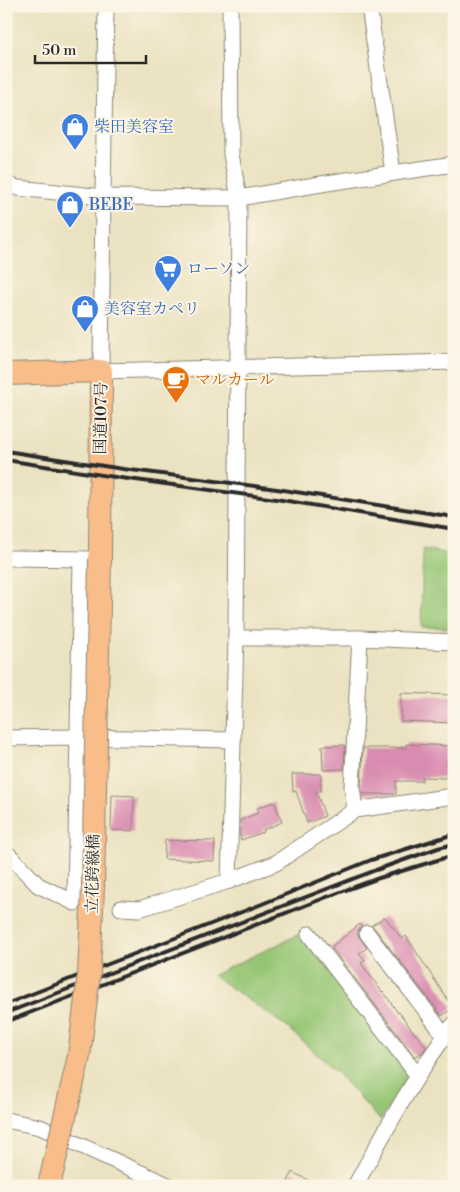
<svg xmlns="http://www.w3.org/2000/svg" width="460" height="1192" viewBox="0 0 460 1192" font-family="'Libre Bodoni','Noto Serif JP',serif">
<rect width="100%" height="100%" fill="#fcf5e5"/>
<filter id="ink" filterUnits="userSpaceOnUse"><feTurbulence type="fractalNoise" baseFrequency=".02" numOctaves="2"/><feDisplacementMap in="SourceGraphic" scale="10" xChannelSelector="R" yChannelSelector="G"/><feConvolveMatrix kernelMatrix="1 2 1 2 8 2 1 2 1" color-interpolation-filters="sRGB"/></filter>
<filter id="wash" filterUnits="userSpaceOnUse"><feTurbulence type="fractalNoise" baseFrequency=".0096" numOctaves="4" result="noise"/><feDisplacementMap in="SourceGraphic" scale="20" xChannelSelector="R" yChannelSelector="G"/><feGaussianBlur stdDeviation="1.12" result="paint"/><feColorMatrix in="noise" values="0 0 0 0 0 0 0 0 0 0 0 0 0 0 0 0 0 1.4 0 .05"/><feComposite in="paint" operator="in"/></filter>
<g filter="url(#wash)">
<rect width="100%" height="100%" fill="#ebe2c1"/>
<g fill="#96c675" stroke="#607850">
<path d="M423,549L454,555V628L421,627Z"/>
<path d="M304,932L411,1076L380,1120L337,1073L287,1027L213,975Z"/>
</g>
<g id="blocks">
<g fill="#d98bb1">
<path d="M401,693L454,695V723L401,721Z"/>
<path d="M406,744L454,746V759H447L446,778L422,777V781H396V794H362L361,787L363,748H406Z"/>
<path d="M344,745L345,748L344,769L323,770L322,746Z"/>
<path d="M292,774H321V791H316L325,816L307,823L296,791L293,792Z"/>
<path d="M112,795L134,796L133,831L111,830Z"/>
<path d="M274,802L282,822L263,830L264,832L241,840L240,836V820L258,813L257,808Z"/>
<path d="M165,840L215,841L214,861L164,859Z"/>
<path d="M385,917L402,939L406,936L453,1008L442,1016L372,925Z"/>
<path d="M360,924L362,925L358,930V935L367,948L359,953L365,960L361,963L382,992L383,991L398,1013L399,1012L415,1034H416L426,1047L423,1052L415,1057L331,947Z"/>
<path d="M292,1172L320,1186H286Z"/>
</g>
</g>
</g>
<g filter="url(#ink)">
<use href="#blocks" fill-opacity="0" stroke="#8b8676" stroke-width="1"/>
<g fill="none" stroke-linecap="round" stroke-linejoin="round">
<defs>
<g id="minor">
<path d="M106,6L103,197L101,371L454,362"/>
<path d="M230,6L231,154L239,198L236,638L229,881L276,863L355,810L454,796"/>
<path d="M369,6L393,173"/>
<path d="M6,184L18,188L103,197L239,198L327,183L454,164"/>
<path d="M6,558L90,559"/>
<path d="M236,638H360L454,642"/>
<path d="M6,738L77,737L233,740"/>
<path d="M355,810L352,787L360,638"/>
<path d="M6,854L9,855L38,885L75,903L81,559"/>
<path d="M121,908L139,909L229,881"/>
<path d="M367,933L445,1036"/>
<path d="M309,934L418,1076"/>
<path d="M6,1120L40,1127L170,1186"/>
<path d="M355,1186C385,1131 416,1073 454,1024"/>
</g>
<path id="highway" d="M6,374L101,371L100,559"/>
</defs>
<use href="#minor" stroke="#8b8676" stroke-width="17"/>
<use href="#highway" stroke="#8b8676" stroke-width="24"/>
<use href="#minor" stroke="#fff" stroke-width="15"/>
<use href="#highway" stroke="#f8bd89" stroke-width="22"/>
<g stroke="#2b2b2b" stroke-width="4">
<path d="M6,451L123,469L277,489L454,517"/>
<path d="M6,460L121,478L276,499L454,529"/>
<path d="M6,1004L257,906L371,860L454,834"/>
<path d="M6,1013L376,870L438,848L454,844"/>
<path d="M6,1022L327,897L379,878L454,855"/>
</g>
<defs>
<path id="highway-bridge" d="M49,1186L79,1056L89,974L93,886L100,559"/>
</defs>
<use href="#highway-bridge" stroke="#8b8676" stroke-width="24" stroke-linecap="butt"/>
<use href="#highway-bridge" stroke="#f8bd89" stroke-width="22"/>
</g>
</g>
<defs>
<symbol id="shop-pin" viewBox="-11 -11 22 30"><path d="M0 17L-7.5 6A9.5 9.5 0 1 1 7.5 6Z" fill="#3f7fe0" stroke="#fcf5e5"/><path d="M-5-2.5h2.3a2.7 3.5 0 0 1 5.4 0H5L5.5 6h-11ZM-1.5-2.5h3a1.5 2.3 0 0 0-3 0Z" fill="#fff"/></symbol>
<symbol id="supermarket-pin" viewBox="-11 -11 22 30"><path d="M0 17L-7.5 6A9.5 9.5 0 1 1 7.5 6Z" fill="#3f7fe0" stroke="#fcf5e5"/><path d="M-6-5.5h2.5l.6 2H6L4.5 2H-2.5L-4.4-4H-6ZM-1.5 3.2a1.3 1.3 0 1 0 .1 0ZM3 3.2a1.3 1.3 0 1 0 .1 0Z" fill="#fff"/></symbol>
<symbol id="cafe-pin" viewBox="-11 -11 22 30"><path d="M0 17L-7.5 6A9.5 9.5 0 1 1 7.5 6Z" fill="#e8710a" stroke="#fcf5e5"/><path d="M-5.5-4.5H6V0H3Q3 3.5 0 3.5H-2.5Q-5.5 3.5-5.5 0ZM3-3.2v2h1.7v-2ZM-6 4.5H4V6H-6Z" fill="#fff"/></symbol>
</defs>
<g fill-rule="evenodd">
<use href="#shop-pin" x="59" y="111" width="32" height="43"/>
<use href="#shop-pin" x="54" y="189" width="32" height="43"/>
<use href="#supermarket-pin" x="152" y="253" width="32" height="43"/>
<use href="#shop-pin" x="69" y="293" width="32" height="43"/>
<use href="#cafe-pin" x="160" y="364" width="32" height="43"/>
</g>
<g text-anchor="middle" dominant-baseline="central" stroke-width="4" stroke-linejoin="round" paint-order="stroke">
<g font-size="16" fill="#366cbe" stroke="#fcf5e5" text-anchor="start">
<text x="94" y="127">柴田美容室</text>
<text x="89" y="205">BEBE</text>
<text x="187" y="269">ローソン</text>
<text x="104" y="309">美容室カペリ</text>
</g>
<g font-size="16" fill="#c56008" stroke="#fcf5e5" text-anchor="start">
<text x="195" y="380">マルカール</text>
</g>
<g font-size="16" fill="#2b2b2b" stroke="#fcf5e5">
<text transform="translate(101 418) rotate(-89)">国道107号</text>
<text transform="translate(93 874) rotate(-89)">立花跨線橋</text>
</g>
</g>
<rect width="460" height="1192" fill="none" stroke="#fcf5e5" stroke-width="25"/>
<path d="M35 55v8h111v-8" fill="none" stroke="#2b2b2b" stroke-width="2.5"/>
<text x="42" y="55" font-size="15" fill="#2b2b2b" stroke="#fcf5e5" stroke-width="4" paint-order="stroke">50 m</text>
</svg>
